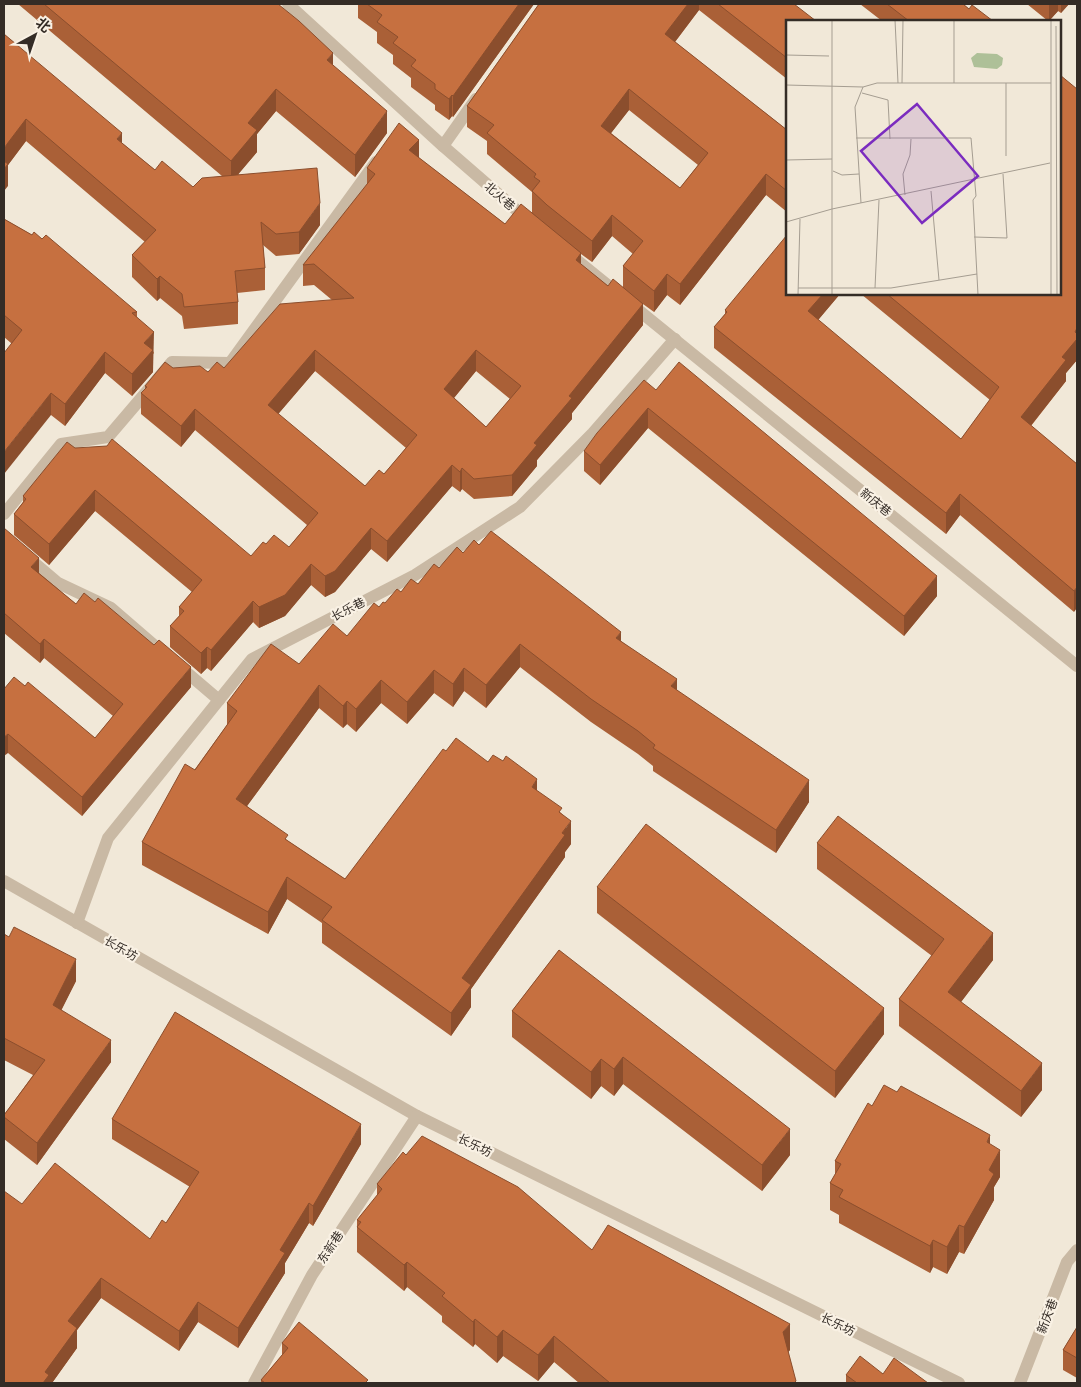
<svg xmlns="http://www.w3.org/2000/svg" width="1081" height="1387" viewBox="0 0 1081 1387" font-family="Lato,'Noto Sans SC',sans-serif">
<rect width="100%" height="100%" fill="#f1e8d8"/>
<g fill="none" stroke-linecap="round" stroke-linejoin="round">
<g stroke="#c9b9a4" stroke-width="12">
<path d="M288,4L443,146L528,220"/>
<path d="M443,146L476,99"/>
<path d="M568,253L1077,666"/>
<path d="M4,514L61,444L108,437L172,362L230,363L376,162"/>
<path d="M4,537L58,583L111,608L155,646"/>
<path d="M178,665L219,700"/>
<path d="M4,881L417,1116L959,1383"/>
<path d="M77,923L108,838L252,659L415,575L520,507L593,433L675,339"/>
<path d="M254,1383L312,1275L417,1116"/>
<path d="M1020,1383L1067,1262L1077,1250"/>
</g>
</g>
<g fill="#aa6037" fill-rule="evenodd">
<path d="M18,4H278L333,65L387,133L355,177L276,111L257,134V152L238,174L320,225L299,254L276,256L263,245L265,268V290L237,293L238,302V324L184,329L182,316L160,298L157,301L132,277V255L145,242L26,141L8,165V186L4,34L122,143L155,170L193,187L222,176Z"/>
<path d="M358,4H534L453,117L452,116L449,120L435,110V105L411,87V78L393,64V55L377,43V32L358,18Z"/>
<path d="M539,4H794L787,21V79L699,10L675,42L787,130V212L766,195L680,305L667,295L654,312L643,304V325L572,413V419L537,460V466L512,496L474,499L462,489L460,492L452,486L387,562L371,549L335,592L325,597L311,585L285,616L259,628L253,622L211,671L207,668L201,674L170,647V626L179,616V607L192,592L95,511L49,565L14,535V514L23,502V496L75,448L251,556L266,544L289,547L307,525L195,430L181,447L141,414V393L145,389V386L173,368L208,372L224,368L332,300L314,285L303,286V265L367,185V168L419,158L505,224L532,212V192L487,154V141L467,127V106ZM629,110L698,165L680,188L611,133ZM612,236L633,254L623,266V287L608,286L581,265V254L592,262ZM315,371L406,448L384,474L365,486L278,414ZM476,371L510,399L486,427L454,398Z"/>
<path d="M860,4H963L969,9L993,21H882Z"/>
<path d="M1027,4H1069L1061,13L1058,11L1049,21H1048Z"/>
<path d="M1077,89V360L1066,373V381L1031,426L1077,464L1074,612L960,515L946,534L714,348V327L725,314V310L787,294H840L818,320L961,439L990,400L861,294H1060Z"/>
<path d="M4,219L32,235L42,239L137,312V317L154,353L153,354V372L132,396L105,373L65,426L51,415L11,343L4,337Z"/>
<path d="M656,390L937,596L904,636L648,428L600,485L584,471V451Z"/>
<path d="M4,528L39,573L76,604L191,687L82,816L8,753L4,689L25,686L95,738L113,716L44,658L40,663L4,633Z"/>
<path d="M479,545L621,641L677,690L809,802L776,853L653,771V766L638,754L591,722L520,667L486,708L464,691L453,707L434,693L407,724L381,703L356,732L347,724L343,728L319,708L247,806L288,841L345,879L446,751L488,762L537,791L562,814L571,844L565,852V857L471,989V1007L451,1036L322,943V923L287,899L268,934L142,865V842L227,725V703L299,664L347,636L379,607L385,603L401,592L418,584L439,568L463,553Z"/>
<path d="M817,843L993,960L961,1002L1042,1090L1021,1117L899,1026V999L932,956L817,869Z"/>
<path d="M597,887L884,1034L835,1098L597,913Z"/>
<path d="M4,934L76,981L61,1010L111,1062L37,1165L4,1139V1115L33,1075L4,1060Z"/>
<path d="M559,950L790,1155L762,1191L623,1084L614,1096L601,1086L591,1099L512,1037V1011Z"/>
<path d="M872,1106L990,1144L1000,1177L994,1187V1200L964,1254L959,1252L947,1274L933,1267L930,1273L839,1223V1215L830,1210V1183L835,1175V1161Z"/>
<path d="M112,1119L361,1144L313,1226L309,1223L285,1263V1273L238,1348L198,1322L179,1351L101,1298L77,1330V1348L52,1383H4L22,1204L150,1239L166,1223L190,1187L112,1139Z"/>
<path d="M406,1155L790,1350L788,1352L796,1383H579L554,1362L538,1381L503,1356L497,1363L475,1344L473,1347L442,1322V1316L407,1287L404,1291L357,1252V1220L377,1196V1184Z"/>
<path d="M1077,1327V1378L1063,1370V1350Z"/>
<path d="M282,1343L368,1383H261V1380L282,1355Z"/>
<path d="M883,1374L928,1383H846V1375Z"/>
</g>
<g fill="#8b4e2d">
<path d="M519,4H534L453,117V96Z"/>
<path d="M688,4H699V10L665,55V34Z"/>
<path d="M1049,4H1058V11L1049,21Z"/>
<path d="M1061,4H1069L1061,13Z"/>
<path d="M333,53V75L327,60Z"/>
<path d="M276,89V111L257,134V152L231,183V161L248,123Z"/>
<path d="M629,89V110L601,146V126Z"/>
<path d="M452,95V116L449,120V99Z"/>
<path d="M387,111V133L355,177V155Z"/>
<path d="M26,119V141L8,165V186L4,191V148Z"/>
<path d="M122,133V155L117,139Z"/>
<path d="M419,140V160L409,150Z"/>
<path d="M766,174V195L680,305V284Z"/>
<path d="M320,203V225L299,254V232Z"/>
<path d="M612,215V236L592,262V241Z"/>
<path d="M581,253V274L576,260Z"/>
<path d="M667,274V295L654,312V291Z"/>
<path d="M160,276V298L157,301V279Z"/>
<path d="M823,294H840L808,332V311Z"/>
<path d="M643,304V325L572,413V419L537,460V466L512,496V475L534,443L569,396Z"/>
<path d="M1077,328V360L1066,373V381L1021,438V417L1062,357L1075,332Z"/>
<path d="M154,332L153,372L132,396V374L144,343Z"/>
<path d="M315,350V371L268,426V405Z"/>
<path d="M476,350V371L444,410V389Z"/>
<path d="M105,352V373L65,426V404Z"/>
<path d="M51,393V415L4,474V452Z"/>
<path d="M648,408V428L600,485V465Z"/>
<path d="M195,409V430L181,447V426Z"/>
<path d="M452,465V486L387,562V541Z"/>
<path d="M462,468V489L460,492V472Z"/>
<path d="M95,490V511L49,565V544Z"/>
<path d="M960,494V515L946,534V513Z"/>
<path d="M371,528V549L335,592L325,597V576Z"/>
<path d="M39,558V577L31,567Z"/>
<path d="M311,564V585L285,616L259,628V607Z"/>
<path d="M937,576V596L904,636V616Z"/>
<path d="M1077,587V608L1074,612V591Z"/>
<path d="M253,601V622L211,671V650Z"/>
<path d="M621,632V654L616,638Z"/>
<path d="M44,639V658L40,663V644Z"/>
<path d="M520,644V667L486,708V685Z"/>
<path d="M207,647V668L201,674V653Z"/>
<path d="M191,667V687L82,816V797Z"/>
<path d="M464,668V691L453,707V684Z"/>
<path d="M434,670V693L407,724V702Z"/>
<path d="M677,679V702L671,686Z"/>
<path d="M381,680V703L356,732V709Z"/>
<path d="M319,685V708L236,821V799Z"/>
<path d="M347,701V724L343,728V706Z"/>
<path d="M8,734V753L4,756V737Z"/>
<path d="M537,779V802L532,787Z"/>
<path d="M809,780V802L776,853V830Z"/>
<path d="M571,821V844L565,852V857L471,989V1007L451,1036V1013L462,978Z"/>
<path d="M287,877V899L268,934V912Z"/>
<path d="M993,933V960L948,1019V992Z"/>
<path d="M76,959V981L53,1027V1005Z"/>
<path d="M884,1008V1034L835,1098V1071Z"/>
<path d="M111,1040V1062L37,1165V1143Z"/>
<path d="M623,1057V1084L614,1096V1069Z"/>
<path d="M601,1059V1086L591,1099V1072Z"/>
<path d="M1042,1063V1090L1021,1117V1091Z"/>
<path d="M361,1124V1144L313,1226V1206Z"/>
<path d="M790,1129V1155L762,1191V1165Z"/>
<path d="M990,1135V1162L987,1142Z"/>
<path d="M1000,1150V1177L994,1187V1200L964,1254V1227L989,1170Z"/>
<path d="M309,1203V1223L285,1263V1273L238,1348V1328L280,1250Z"/>
<path d="M959,1225V1252L947,1274V1247Z"/>
<path d="M933,1240V1267L930,1273V1246Z"/>
<path d="M407,1262V1287L404,1291V1265Z"/>
<path d="M101,1278V1298L77,1330V1348L52,1383H43L45,1372L68,1321Z"/>
<path d="M198,1302V1322L179,1351V1331Z"/>
<path d="M475,1319V1344L473,1347V1322Z"/>
<path d="M790,1324V1350L783,1358V1332Z"/>
<path d="M503,1330V1356L497,1363V1337Z"/>
<path d="M554,1336V1362L538,1381V1355Z"/>
</g>
<g fill="#c67040" stroke="#8b4e2d" fill-rule="evenodd">
<path d="M44,4H278L299,21L333,53L327,60L387,111L355,155L276,89L248,123L257,130L231,161Z"/>
<path d="M367,4H519L453,96L452,95L449,99L435,89V84L411,66L416,60L393,43L398,37L377,22L382,15Z"/>
<path d="M539,4H688L665,34L787,130V191L766,174L680,284L667,274L654,291L623,266L643,241L612,215L592,241L547,205L532,191L540,181L534,177L536,174L487,133L494,125L467,106ZM629,89L708,153L680,188L601,126Z"/>
<path d="M718,4H794L816,21H787V58Z"/>
<path d="M887,4H963L969,9L972,5L993,21H909Z"/>
<path d="M4,34L122,133L117,139L155,170L162,161L193,187L202,178L317,168L320,203L299,232L276,234L261,222L265,268L235,271L238,302L184,307L182,294L160,276L157,279L132,255L156,230L26,119L4,148Z"/>
<path d="M1060,75L1077,89V328L1075,332L1077,334V339L1062,357L1066,360L1021,417L1077,464V587L1074,591L960,494L946,513L714,327L727,312L725,310L787,235V294H823L808,311L961,439L999,387L887,294H1060Z"/>
<path d="M399,123L419,140L409,150L505,224L521,204L581,253L576,260L608,286L613,279L643,304L569,396L572,398L534,443L537,445L512,475L474,479L462,468L460,472L452,465L387,541L371,528L335,571L325,576L311,564L285,595L259,607L253,601L211,650L207,647L201,653L170,626L184,611L179,607L202,580L95,490L49,544L14,514L26,499L23,496L67,442L75,448L107,446L112,439L251,556L263,542L266,544L274,535L289,547L318,513L195,409L181,426L141,393L147,387L145,386L165,362L173,368L200,366L208,372L217,362L224,368L280,304L354,298L314,264L303,265L375,174L367,168ZM315,350L417,435L384,474L379,470L365,486L268,405ZM476,350L521,386L486,427L444,389Z"/>
<path d="M4,161L8,164L4,169Z"/>
<path d="M4,219L32,235L34,232L42,239L46,235L137,312L132,313L154,332L144,343L153,350L132,374L105,352L65,404L51,393L4,452V353L22,330L4,315Z"/>
<path d="M679,362L937,576L904,616L648,408L600,465L584,451L597,433L644,380L656,390Z"/>
<path d="M4,528L39,558L31,567L76,604L84,593L95,602L98,598L154,645L159,640L191,667L82,797L8,734L4,737V689L14,677L25,686L28,682L95,738L123,704L44,639L40,644L4,613Z"/>
<path d="M491,531L621,632L616,638L677,679L671,686L809,780L776,830L653,748L655,745L638,731L591,699L520,644L486,685L464,668L453,684L434,670L407,702L381,680L356,709L347,701L343,706L319,685L236,799L288,835L285,839L345,879L443,749L446,751L456,738L488,762L493,755L503,761L506,756L537,779L532,787L562,808L559,812L571,821L562,833L565,835L462,978L471,985L451,1013L322,920L332,907L287,877L268,912L142,842L185,764L195,770L237,711L227,703L271,644L299,664L333,624L347,636L374,603L379,607L383,602L385,603L397,589L401,592L411,579L418,584L434,564L439,568L457,547L463,553L474,540L479,545Z"/>
<path d="M838,816L993,933L948,992L1042,1063L1021,1091L899,999L944,939L817,843Z"/>
<path d="M646,824L884,1008L835,1071L597,887Z"/>
<path d="M14,927L76,959L53,1005L111,1040L37,1143L4,1117V1115L45,1060L4,1038V934L9,937Z"/>
<path d="M559,950L790,1129L762,1165L623,1057L614,1069L601,1059L591,1072L512,1011Z"/>
<path d="M175,1012L361,1124L313,1206L309,1203L280,1250L285,1253L238,1328L198,1302L179,1331L101,1278L68,1321L77,1328L45,1372L49,1375L43,1383H4V1191L22,1204L55,1163L150,1239L162,1220L166,1223L199,1172L112,1119Z"/>
<path d="M884,1085L897,1092L901,1086L936,1105L990,1135L987,1142L1000,1150L989,1170L994,1174L964,1227L959,1225L947,1247L933,1240L930,1246L839,1197L843,1190L830,1183L841,1164L835,1161L868,1103L872,1106Z"/>
<path d="M422,1136L518,1187L592,1250L608,1225L790,1324L783,1332L796,1381L794,1383H610L554,1336L538,1355L503,1330L497,1337L475,1319L473,1322L442,1296L445,1293L407,1262L404,1265L357,1227L361,1222L357,1220L382,1189L377,1184L403,1152L406,1155Z"/>
<path d="M299,1322L368,1380L366,1382L368,1383H265L261,1380L288,1348L282,1343Z"/>
<path d="M1077,1327V1358L1063,1350Z"/>
<path d="M860,1356L883,1374L894,1358L928,1383H857L846,1375Z"/>
</g>
<g text-anchor="middle" dominant-baseline="central" stroke-width="4.5" stroke-linejoin="round" paint-order="stroke">
<g font-size="12" fill="#342c26" stroke="#f9f1e4">
<text transform="translate(500 196) rotate(41)">北火巷</text>
<text transform="translate(876 502) rotate(39)">新庆巷</text>
<text transform="translate(348 609) rotate(-27)">长乐巷</text>
<text transform="translate(121 948) rotate(30)">长乐坊</text>
<text transform="translate(475 1145) rotate(26)">长乐坊</text>
<text transform="translate(330 1247) rotate(-56)">东新巷</text>
<text transform="translate(1047 1316) rotate(-69)">新庆巷</text>
<text transform="translate(838 1324) rotate(26)">长乐坊</text>
</g>
</g>
<g transform="translate(786 20)">
<rect width="275" height="275" fill="#f1e8d8"/>
<path d="M191,33L211,34L217,38L216,45L211,49L188,47L185,38Z" fill="#aec098"/>
<path fill="none" stroke="#a59d91" stroke-width="1" d="M46,0V275M109,0L112,63M270,6L271,275M0,35L43,36M116,63L117,0M168,63V0M0,65L77,67L91,63H265M76,73L102,80L104,119M70,118H185L190,176L187,180L192,275M220,136V63M0,140L46,139M47,151L56,155L73,154M145,171L153,260M119,175L117,154L124,135L125,119M75,183L69,87L77,67M0,202L46,189L264,143M188,217L221,218L217,154M12,268H105L191,254M89,268L93,180M12,275L14,199M265,275V0"/>
<path fill="#7b2cbf" fill-opacity="0.15" stroke="#7b2cbf" stroke-width="2.5" d="M131,84L192,156L136,203L75,131Z"/>
<rect width="275" height="275" fill="none" stroke="#342c26" stroke-width="2.5"/>
</g>
<rect width="1081" height="1387" fill="none" stroke="#342c26" stroke-width="10"/>
<g transform="translate(35 35) rotate(40)" stroke="#f9f1e4" stroke-width="4" paint-order="stroke">
<path d="M0-4L9 19L0 12L-9 19Z" fill="#342c26"/>
<text y="-8" font-size="14" font-weight="bold" text-anchor="middle" fill="#342c26">北</text>
</g>
</svg>
